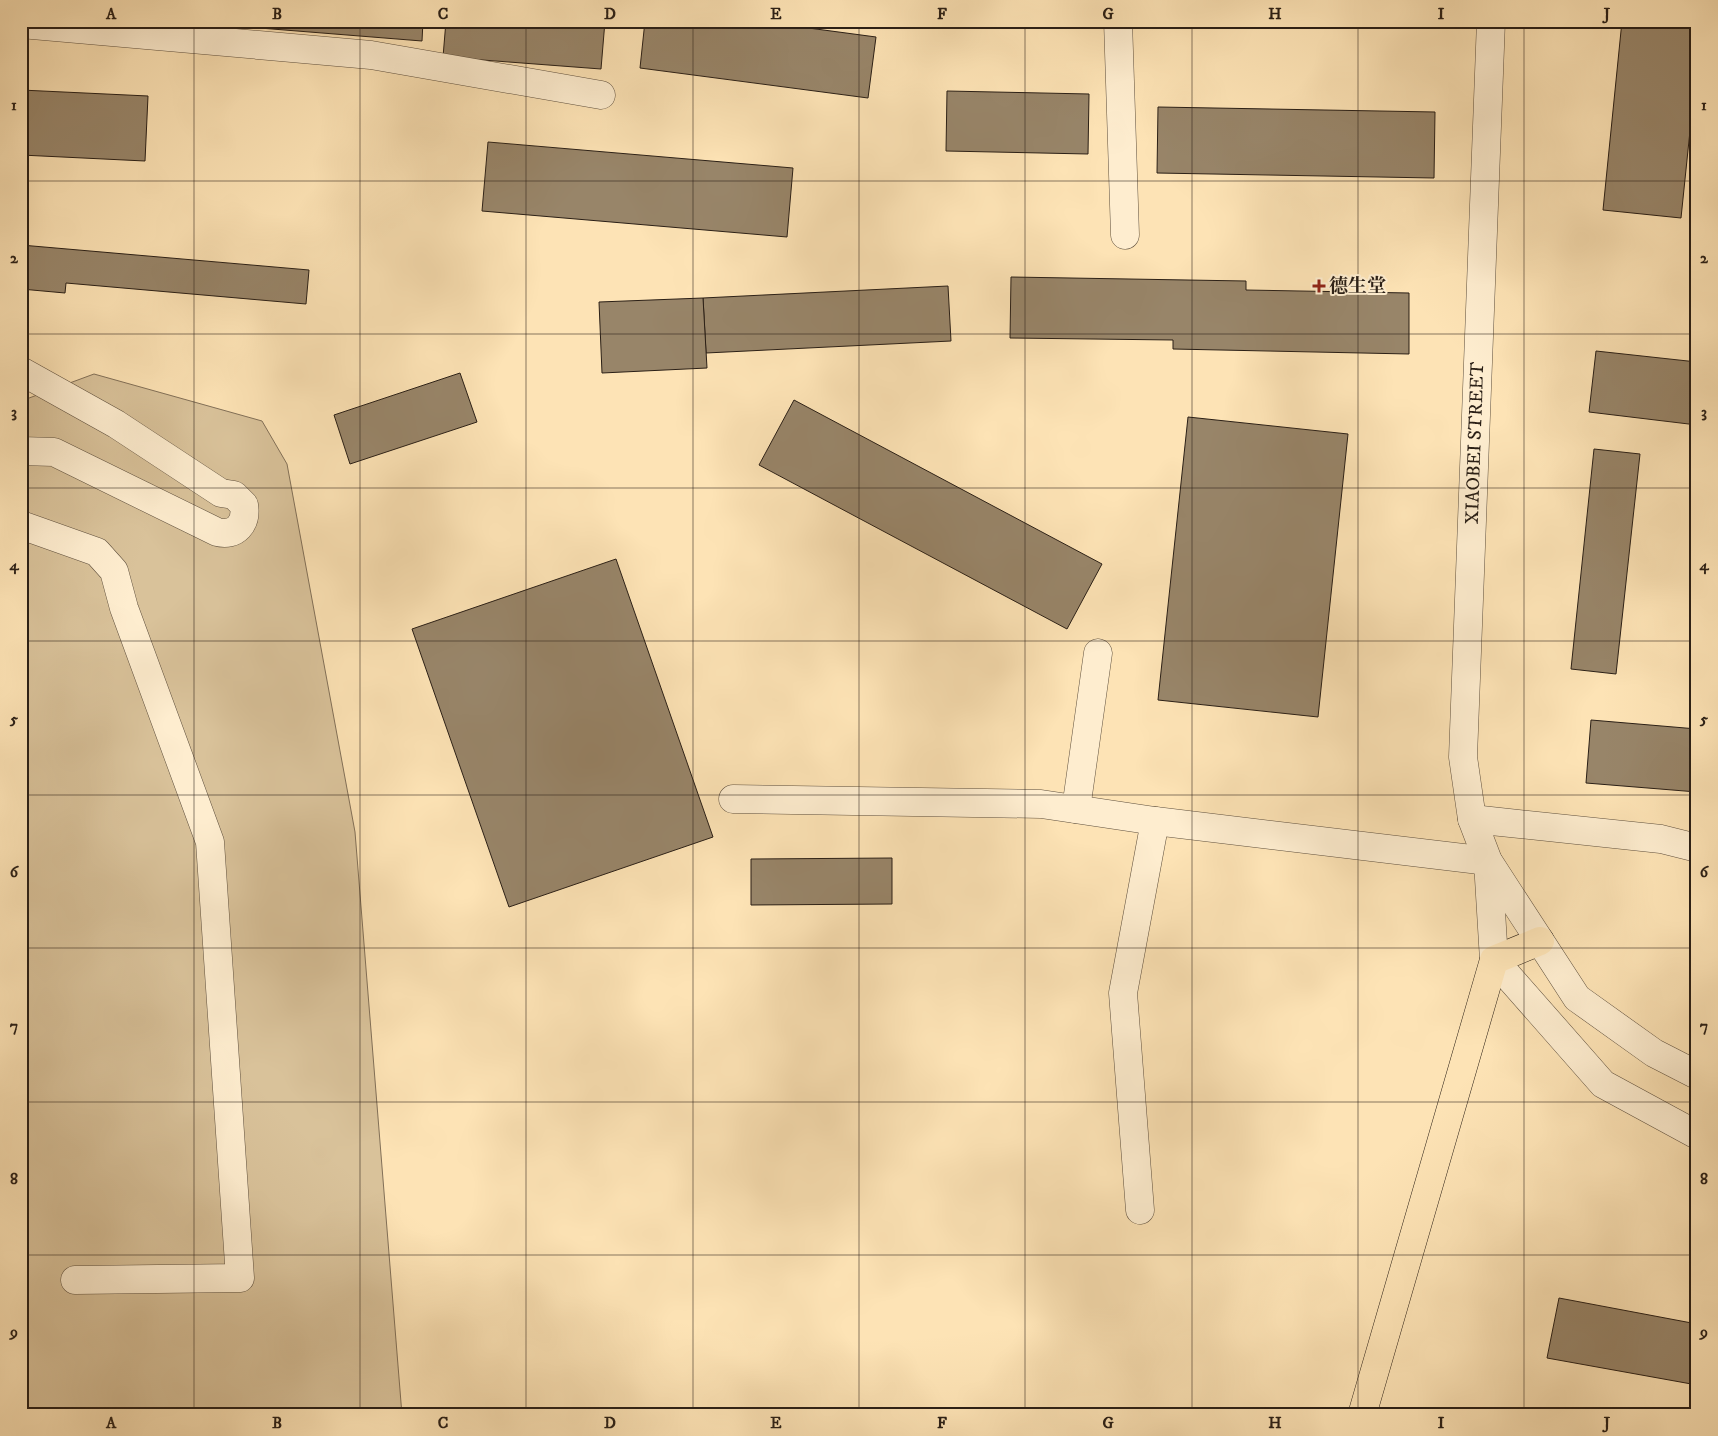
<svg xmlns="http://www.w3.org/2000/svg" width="1718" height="1436" viewBox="0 0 1718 1436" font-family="'IM FELL DW Pica','Noto Serif SC',serif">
<rect width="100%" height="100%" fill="#fde3b5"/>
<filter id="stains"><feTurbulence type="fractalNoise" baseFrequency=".004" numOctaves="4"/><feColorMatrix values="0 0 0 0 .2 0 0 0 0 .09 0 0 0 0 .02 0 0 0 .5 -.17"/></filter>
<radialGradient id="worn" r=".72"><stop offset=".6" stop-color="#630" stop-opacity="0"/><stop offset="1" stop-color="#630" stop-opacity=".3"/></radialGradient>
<path fill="#d9c29a" stroke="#827058" d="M94,374L262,421L287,464L355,832L402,1415H21V401Z"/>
<g fill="#988569" stroke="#2a1f16">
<path d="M172,21H423L422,41Z"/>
<path d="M446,21H605L601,69L443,57Z"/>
<path d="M645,21H756L876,37L868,98L640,68Z"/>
<path d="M1622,21H1697V63L1681,218L1603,210Z"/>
<path d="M21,90L148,96L145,161L21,155Z"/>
<path d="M947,91L1089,94L1088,154L946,151Z"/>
<path d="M1158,107L1435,112L1434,178L1157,173Z"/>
<path d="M488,142L793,168L787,237L482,211Z"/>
<path d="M21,245L309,270L306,304L66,283L65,293L21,289Z"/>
<path d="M1011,277L1246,281V290L1409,293V354L1173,349V340L1010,338Z"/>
<path d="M948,286L951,341L706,353L703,298Z"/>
<path d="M703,298L707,368L602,373L599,302Z"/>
<path d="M1596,351L1697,362V425L1589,412Z"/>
<path d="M460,373L477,422L350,464L334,415Z"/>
<path d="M794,400L1102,564L1067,629L759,465Z"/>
<path d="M1188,417L1348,434L1318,717L1158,700Z"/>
<path d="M1594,449L1640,454L1616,674L1571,669Z"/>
<path d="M616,559L713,837L509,907L412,629Z"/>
<path d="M1591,720L1697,729V792L1586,783Z"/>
<path d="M892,858V904L751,905V859Z"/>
<path d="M1559,1298L1697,1324V1385L1547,1358Z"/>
</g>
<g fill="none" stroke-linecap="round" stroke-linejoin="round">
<defs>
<g id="minor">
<path d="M1118,21L1125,235"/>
<path d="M1491,21L1463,757L1472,819L1488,861L1577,998L1654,1053L1697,1075"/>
<path d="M21,24L371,55L601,95"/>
<path d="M21,371L116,424L221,493L234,495L244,505C247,523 236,537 217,532L54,452L21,451"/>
<path d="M21,525L97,552L114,571L124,608L210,842L240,1278L75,1280"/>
<path d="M733,799L1041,804L1155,821L1488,861"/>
<path d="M1076,809L1098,653"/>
<path d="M1472,819L1661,839L1697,848"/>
<path d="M1488,862L1494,960L1603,1084L1697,1135"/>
<path d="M1140,1210L1123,993L1155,821"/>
</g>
<path id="major" d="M1362,1415L1494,960L1540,941"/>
</defs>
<use href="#minor" stroke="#5f503e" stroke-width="29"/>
<use href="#major" stroke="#2a1f16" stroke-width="29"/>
<use href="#minor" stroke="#feedcf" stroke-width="28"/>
<use href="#major" stroke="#fde3b5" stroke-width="28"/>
</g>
<path fill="none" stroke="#2a1f16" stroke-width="1" stroke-opacity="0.55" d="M194,21V1415M360,21V1415M526,21V1415M693,21V1415M859,21V1415M1025,21V1415M1192,21V1415M1358,21V1415M1524,21V1415M21,181H1697M21,334H1697M21,488H1697M21,641H1697M21,795H1697M21,948H1697M21,1102H1697M21,1255H1697"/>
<path fill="#8f2418" stroke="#feedcf" stroke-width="2" d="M1316.5 278.5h5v5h5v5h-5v5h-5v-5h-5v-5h5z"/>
<g text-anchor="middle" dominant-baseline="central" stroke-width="4" stroke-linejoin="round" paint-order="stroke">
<g font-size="19" font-weight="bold" fill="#2a1f16" stroke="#feedcf" text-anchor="start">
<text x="1329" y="286">德生堂</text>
</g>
<g font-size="19" fill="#2a1f16" stroke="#feedcf">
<text transform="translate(1475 443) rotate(-88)">XIAOBEI STREET</text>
</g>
</g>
<rect width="1718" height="1436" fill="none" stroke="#fde3b5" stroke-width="55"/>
<rect x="28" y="28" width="1662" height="1380" fill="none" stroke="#2a1f16" stroke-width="2"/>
<g font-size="16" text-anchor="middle" font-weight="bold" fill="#2a1f16">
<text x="111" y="19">A</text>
<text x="277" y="19">B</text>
<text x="443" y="19">C</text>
<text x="610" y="19">D</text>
<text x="776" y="19">E</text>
<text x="942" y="19">F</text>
<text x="1108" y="19">G</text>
<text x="1275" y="19">H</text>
<text x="1441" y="19">I</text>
<text x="1607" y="19">J</text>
<text x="14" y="110">1</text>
<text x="1704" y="110">1</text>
<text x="14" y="263">2</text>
<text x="1704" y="263">2</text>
<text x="14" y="417">3</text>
<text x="1704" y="417">3</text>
<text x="14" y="570">4</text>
<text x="1704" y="570">4</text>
<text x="14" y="724">5</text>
<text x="1704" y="724">5</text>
<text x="14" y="877">6</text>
<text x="1704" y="877">6</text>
<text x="14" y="1031">7</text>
<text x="1704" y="1031">7</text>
<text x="14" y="1184">8</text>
<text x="1704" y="1184">8</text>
<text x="14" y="1337">9</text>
<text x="1704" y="1337">9</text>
<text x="111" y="1428">A</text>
<text x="277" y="1428">B</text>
<text x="443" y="1428">C</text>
<text x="610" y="1428">D</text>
<text x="776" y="1428">E</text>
<text x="942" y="1428">F</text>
<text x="1108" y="1428">G</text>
<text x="1275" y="1428">H</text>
<text x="1441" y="1428">I</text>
<text x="1607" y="1428">J</text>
</g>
<rect width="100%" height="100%" filter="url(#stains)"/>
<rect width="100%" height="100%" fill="url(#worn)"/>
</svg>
